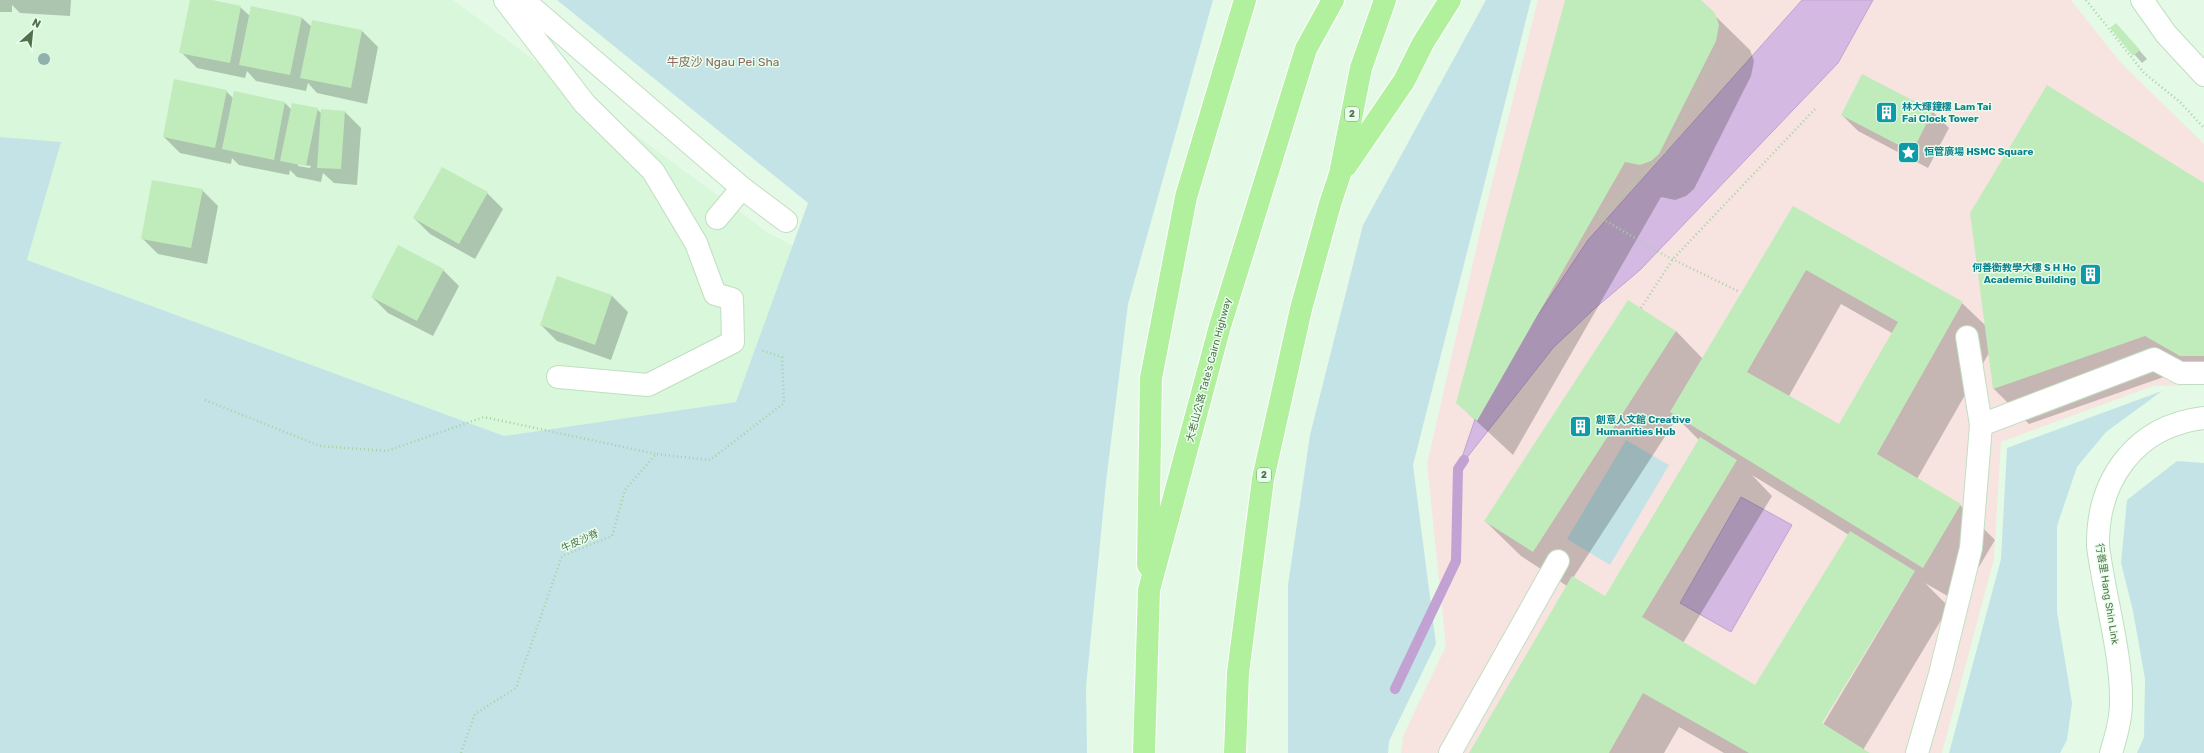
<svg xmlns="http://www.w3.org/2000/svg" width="2204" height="753" viewBox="0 0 2204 753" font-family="Rubik,'Noto Sans TC',sans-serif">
<rect width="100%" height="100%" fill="#e4fae6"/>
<path fill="#d8f7db" d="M0,0H453L767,232L793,246L736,402L504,436L27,260L60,143L0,137Z"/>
<path fill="#f7e4e0" d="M1538,0H2071L2120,62L2204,144V385L2153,386L2001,442L1994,559L1942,753H1401L1403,736L1446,646L1427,464L1483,219Z"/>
<g fill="#c3e3e7">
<path d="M557,0H1213L1128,304L1106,482L1086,687L1087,753H0V137L61,142L27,260L504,436L736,402L808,203Z"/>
<path d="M1486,0H1531L1413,465L1436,644L1389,741L1388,753H1288V585L1310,435L1363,225Z"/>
<path d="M2162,391L2106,432L2077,467L2057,526V612L2072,703L2067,740L2060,753H1949L2001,559L2007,448Z"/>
<path d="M1626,440L1669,465L1610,565L1567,539Z"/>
<path d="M2177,461L2204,463V753H2137L2144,737L2145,679L2133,611L2121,563L2127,500Z"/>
</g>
<g fill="#d4bae2" stroke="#c2a1d3">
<path d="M1802,0H1873L1838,63L1640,270L1594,309L1553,348L1458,469L1482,399L1588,240Z"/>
<path d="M1741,497L1792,525L1731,632L1680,603Z"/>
</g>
<g fill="#0003" fill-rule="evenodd">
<path d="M0,0H71L70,16L20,13L12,5V12H0Z"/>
<path d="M191,0H206L240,7L250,16L252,7L302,18L312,27L362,31L378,47L367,104L317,93L308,83L306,91L256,81L247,71L245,78L197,68L181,52Z"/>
<path d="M1566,0H1699L1750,50L1754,61L1751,76L1694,189L1686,196L1675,200L1661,197L1513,455L1457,403Z"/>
<path d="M2116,24L2147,59L2142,63L2111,28Z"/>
<path d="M1863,75L1933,112L1949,128L1928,168L1858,131L1842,115Z"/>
<path d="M226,91L233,98L285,103L292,110L317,109L321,113L345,112L361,128L357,185L334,183L323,173L321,182L297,177L290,170L289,175L239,165L232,158L231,164L180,153L164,137ZM298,164L311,166L310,168L298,166Z"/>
<path d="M2204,185V384L2181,371L2029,424L1994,389L1989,353L1917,479L1960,505L1995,540L1958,602L1925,583L1949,607L1863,750L1868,753H1724L1679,727L1664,753H1471L1567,586L1521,556L1485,521L1676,331L1703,359L1793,207L1962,303L1986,326ZM1841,304L1892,333L1840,425L1789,396ZM1677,418L1699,440L1605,598L1573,578ZM1752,475L1849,535L1756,687L1683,643L1772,496ZM1908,579L1909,581L1821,728L1819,727Z"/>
<path d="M202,190L218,206L207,264L158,254L142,238Z"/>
<path d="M487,193L503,209L475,259L430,234L414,218Z"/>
<path d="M443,270L459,286L433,336L388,313L372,297Z"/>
<path d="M557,277L612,296L628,312L611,360L557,341L541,325Z"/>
</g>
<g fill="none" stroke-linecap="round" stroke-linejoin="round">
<path stroke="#c2a1d3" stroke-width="10" d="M1395,689L1456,561L1458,469L1464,460"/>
</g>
<g fill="#c0ecbb" fill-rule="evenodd">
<path d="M190,0H212L241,6L230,63L179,53Z"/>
<path d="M1565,0H1701L1715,13L1719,25L1716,41L1659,154L1651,161L1640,165L1625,162L1477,421L1456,403Z"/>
<path d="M251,6L302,17L290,75L239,65Z"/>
<path d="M312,20L362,30L351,88L300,78Z"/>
<path d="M2116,23L2140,50L2133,56L2110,28Z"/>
<path d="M1862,74L1933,111L1912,152L1841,115Z"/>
<path d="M174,79L227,90L215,148L163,137Z"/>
<path d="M2047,85L2204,183V356H2180L2145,336L1993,389L1970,213Z"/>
<path d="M234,91L285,102L274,160L222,149Z"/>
<path d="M292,103L318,108L306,166L280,161Z"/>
<path d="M321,109L345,111L341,169L317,168Z"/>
<path d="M442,167L488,192L459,244L413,218Z"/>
<path d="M152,180L203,189L191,248L141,239Z"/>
<path d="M1793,206L1963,302L1877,454L1961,504L1923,568L1670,412ZM1806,270L1898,322L1839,424L1747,372Z"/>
<path d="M398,245L444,269L417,321L371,297Z"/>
<path d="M557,276L612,295L595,345L540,325Z"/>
<path d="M1628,300L1676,331L1533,552L1484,521Z"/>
<path d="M1700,437L1737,460L1642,617L1755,685L1850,531L1915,571L1822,723L1870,753H1749L1643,693L1609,753H1469L1572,576L1605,596Z"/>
</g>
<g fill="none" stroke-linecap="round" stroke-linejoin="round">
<defs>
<g id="minor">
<path d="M505,0L585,104L653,171L696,243L715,294L732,299L733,342L648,385L558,377"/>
<path d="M523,0L742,188L786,221"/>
<path d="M2142,0L2166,34L2204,75"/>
<path d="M717,218L742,188"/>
<path d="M1981,425L2154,359L2180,373H2204"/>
<path d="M1450,753L1558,561"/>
<path d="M1917,753L1940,674L1971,548L1981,425L1967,337"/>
<path d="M2111,753C2116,737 2121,720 2121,703C2122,654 2104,595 2098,546C2097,480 2135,426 2204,418"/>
</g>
<g id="highway">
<path d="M1346,166L1404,81L1423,43L1450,0"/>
<path d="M1148,565L1151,378L1186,197L1245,0"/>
<path d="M1144,753L1149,590L1220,326L1306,49L1333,0"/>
<path d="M1235,753L1238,673L1263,479L1301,309L1330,204L1340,174L1361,68L1385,0"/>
</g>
</defs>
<use href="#minor" stroke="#c0dec0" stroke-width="24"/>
<use href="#highway" stroke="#fff" stroke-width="24"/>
<g stroke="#a6d2a1" stroke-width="2.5" stroke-dasharray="1 3" stroke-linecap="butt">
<path d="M2086,0L2144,73L2180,102L2204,128"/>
<path d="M1595,215L1599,217L1665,152L1716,53"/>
<path d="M1599,217L1664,255L1740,292"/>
<path d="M1641,308L1673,259L1815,109"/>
<path d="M205,400L320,446L387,451L484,417L656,454"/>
<path d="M461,753L475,714L516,688L562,556L612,536L625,490L656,454L710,460L784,403L782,357L760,350"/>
</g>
<use href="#minor" stroke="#fff" stroke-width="22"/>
<use href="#highway" stroke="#b1f19e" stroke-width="22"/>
</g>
<circle fill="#8fb1ae" cx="44" cy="59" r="6"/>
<defs>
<symbol id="building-square" viewBox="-11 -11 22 22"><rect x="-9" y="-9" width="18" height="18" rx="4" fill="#0f9aa8" stroke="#e9feec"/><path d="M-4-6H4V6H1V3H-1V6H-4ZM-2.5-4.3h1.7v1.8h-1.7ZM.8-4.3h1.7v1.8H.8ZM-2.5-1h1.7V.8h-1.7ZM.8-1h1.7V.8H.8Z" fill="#fff"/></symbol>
<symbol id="sight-square" viewBox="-11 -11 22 22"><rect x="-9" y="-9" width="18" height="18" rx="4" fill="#0f9aa8" stroke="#e9feec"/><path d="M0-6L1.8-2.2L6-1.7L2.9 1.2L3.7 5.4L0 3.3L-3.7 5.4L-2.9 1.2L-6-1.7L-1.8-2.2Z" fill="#fff"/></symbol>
</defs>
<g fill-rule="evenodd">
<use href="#building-square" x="1874" y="100" width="25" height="25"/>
<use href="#sight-square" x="1896" y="140" width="25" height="25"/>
<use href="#building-square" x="2078" y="262" width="25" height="25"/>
<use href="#building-square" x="1568" y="414" width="25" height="25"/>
</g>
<g text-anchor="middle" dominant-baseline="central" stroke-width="3" stroke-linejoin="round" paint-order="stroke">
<g fill="#e9feec" stroke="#7e9b7b" stroke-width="1">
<rect x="1345" y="107" width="14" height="14" rx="3"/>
<rect x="1257" y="468" width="14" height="14" rx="3"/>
</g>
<g font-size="9" font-weight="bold" fill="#50714b">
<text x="1352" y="114">2</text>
<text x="1264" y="475">2</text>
</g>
<g font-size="10" font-weight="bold" fill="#0d838f" stroke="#e9feec" text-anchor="start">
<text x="1902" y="107">林大輝鐘樓 Lam Tai<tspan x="1902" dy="12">Fai Clock Tower</tspan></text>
<text x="1924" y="152">恒管廣場 HSMC Square</text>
<text x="2076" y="268" text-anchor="end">何善衡教學大樓 S H Ho<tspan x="2076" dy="12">Academic Building</tspan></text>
<text x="1596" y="420">創意人文館 Creative<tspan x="1596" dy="12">Humanities Hub</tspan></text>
</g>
<g font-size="10" fill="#50714b" stroke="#e9feec">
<text transform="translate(1209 370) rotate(-75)">大老山公路 Tate's Cairn Highway</text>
<text transform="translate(580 541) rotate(-24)">牛皮沙脊</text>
<text transform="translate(2107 594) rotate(81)">行善里 Hang Shin Link</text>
</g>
<g font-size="12" fill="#8d6a63" stroke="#e9feec">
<text x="723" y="62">牛皮沙 Ngau Pei Sha</text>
</g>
</g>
<g transform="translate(32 32) rotate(27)" stroke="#e9feec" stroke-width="3" paint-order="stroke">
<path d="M0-3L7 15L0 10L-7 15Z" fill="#50714b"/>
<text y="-6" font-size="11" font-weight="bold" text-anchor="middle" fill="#50714b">N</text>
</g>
</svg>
